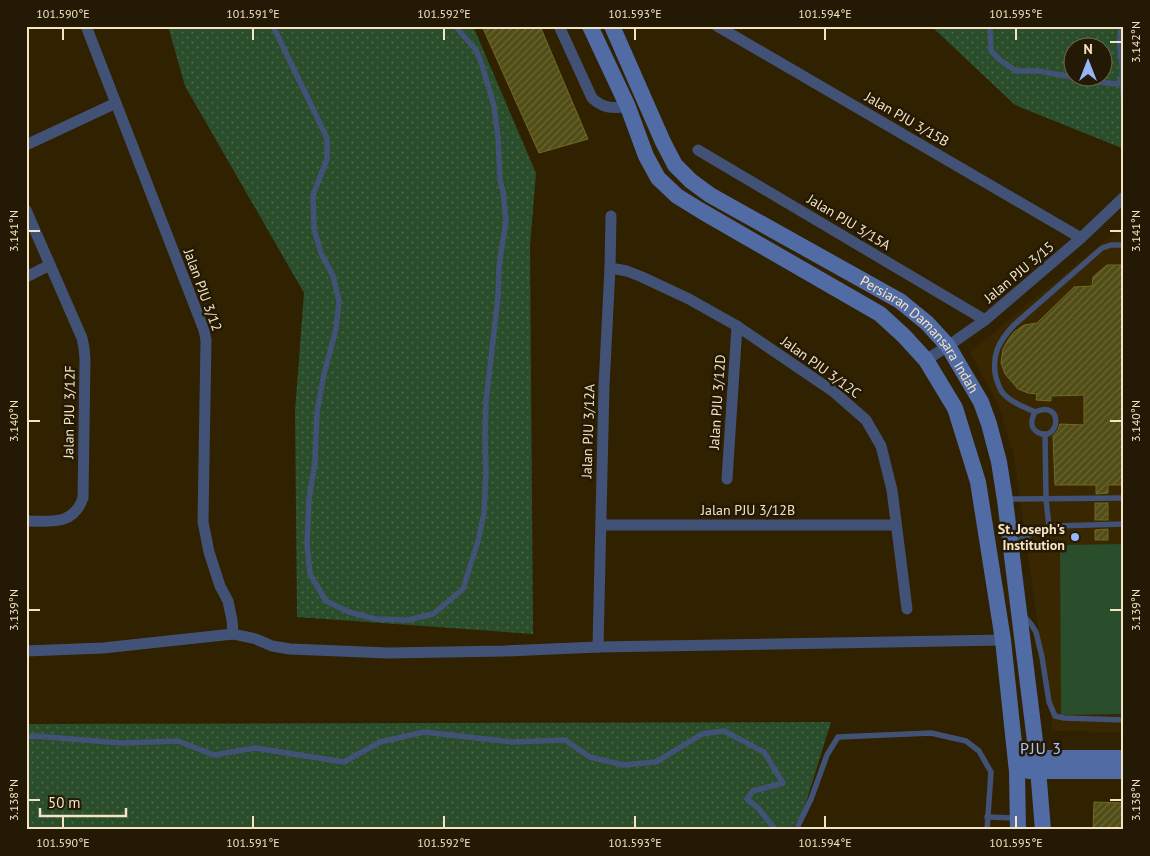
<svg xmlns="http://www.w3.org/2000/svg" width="1150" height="856" viewBox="0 0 1150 856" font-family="'PT Sans',sans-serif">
<defs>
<pattern id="grass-dots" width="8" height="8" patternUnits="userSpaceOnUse" patternTransform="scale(1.25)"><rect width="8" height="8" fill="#2a4d2b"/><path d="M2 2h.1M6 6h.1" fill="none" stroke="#4a6648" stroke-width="1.8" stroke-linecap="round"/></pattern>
<pattern id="building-hatch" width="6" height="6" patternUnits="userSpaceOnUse" patternTransform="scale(1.25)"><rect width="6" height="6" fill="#514d16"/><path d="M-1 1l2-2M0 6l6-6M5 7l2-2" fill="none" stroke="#6b6636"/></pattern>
</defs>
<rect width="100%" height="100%" fill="#302100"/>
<path fill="#382700" d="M1124,225V732L1053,731L1014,457L1000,409L970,352Z"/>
<g fill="url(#grass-dots)" fill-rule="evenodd">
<path d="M168,26H473L536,173L530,246L533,634L297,617L295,411L304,293L185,86Z"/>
<path d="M931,26H1124V149L1015,105ZM1072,48H1102V78H1072Z"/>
<path d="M831,722L804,809L792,830H26V724Z"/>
</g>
<path fill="#2a4d2b" d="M1124,544V714L1061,715L1060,545Z"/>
<g fill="url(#building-hatch)" stroke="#716b23">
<path d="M482,26H540L588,139L539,153Z"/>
<path d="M1107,265H1124V485H1108V493L1096,494V485H1055L1053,436L1058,430L1060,424L1084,425V395L1051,396V401L1036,400L1037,394L1028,393L1018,389L1005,374L1001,363L1003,349L1008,340L1014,332L1024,325L1037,323L1074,287L1092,286L1093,277Z"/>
<rect x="1095" y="503" width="13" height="17"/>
<path d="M1108,529V540H1095V530Z"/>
<path d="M1094,802L1124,803V830H1093Z"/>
</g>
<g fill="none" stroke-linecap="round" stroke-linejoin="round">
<g stroke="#415276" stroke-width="5.5">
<path d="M273,26L327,138V159L313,195L314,229L321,253L333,276L339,301L336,329L324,374L317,412L315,462L309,499L307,544L310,574L326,601L349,612L376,619L408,620L433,614L463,589L478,541L484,513L486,472L485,437L486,402L498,297L499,266L506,221L503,191L500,181L498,138L494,106L482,65L476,50L455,26"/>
<path d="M989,26L990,27L991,51L1000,60L1016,71H1039L1072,77"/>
<path d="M1077,78L1097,82L1118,84C1127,74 1120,59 1120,47C1119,40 1120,33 1122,26"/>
<path d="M1122,80L1124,104"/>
<path d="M1035,412C1031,420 1029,428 1039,433C1060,442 1064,399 1035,412C1024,407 1010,402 1002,392C999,388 998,383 996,378C991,355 999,341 1014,325L1102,248L1111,245H1124"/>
<path d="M1045,434L1046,499L1049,527"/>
<path d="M1006,499L1124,498"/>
<path d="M1012,544C1026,536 1040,528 1056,526L1124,524"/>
<path d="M1024,616L1031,624L1036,632L1042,657L1049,702L1055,716L1064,718L1124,720"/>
<path d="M26,737L36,736L121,743L178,741L214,755L255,748L344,762L380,742L424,732L512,742L565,740L590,757L623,765L656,762L702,734L724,731L764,752L783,783L753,791L747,799L758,808L774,828L773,830"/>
<path d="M987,817L1015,818"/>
<path d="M796,830L811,799L827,755L838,737L931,733L966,741L979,751L991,772L987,830"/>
</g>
<g stroke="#415276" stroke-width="11">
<path d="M86,26L204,330L206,340L203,522L209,552L220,586L228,601L232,620L233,634"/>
<path d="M559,26L592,98C604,109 612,108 628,107"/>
<path d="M717,26L1081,238"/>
<path d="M26,145L116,103"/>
<path d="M698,150L985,320"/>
<path d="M26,210L82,338L84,348L85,359L83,498C73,526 51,521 26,521"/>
<path d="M610,268L627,271L642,277L689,299L737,326L834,392L866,420L881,446L892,490L907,609"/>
<path d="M26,277L50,265"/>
<path d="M926,360L948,346L985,320L1081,238L1124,197"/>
<path d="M727,479L737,326"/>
<path d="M601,525H896"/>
<path d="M598,647L604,386L610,268L611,216"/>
<path d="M26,651L103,648L233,634L256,639L272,646L290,649L388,653L505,651L598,647L1003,640"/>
</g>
<g stroke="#516ba5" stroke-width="16">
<path d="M590,26L628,107L646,156L658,178L677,196L703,212L880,314L904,336L926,360L955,408L978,482L1003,640L1017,772L1018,830"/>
<path id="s1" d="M612,26L663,142L675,165L691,181L710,195L900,301L927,323L948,346L981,402L989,424L999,462L1005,500L1037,757L1043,830"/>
<path d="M1028,758H1124"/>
<path d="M1029,771H1124"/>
</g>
</g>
<path fill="none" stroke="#f5e4c4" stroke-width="2" d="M63,28V40M253,28V40M444,28V40M635,28V40M825,28V40M1016,28V40M1110,42H1122M28,231H40M1110,231H1122M28,421H40M1110,421H1122M28,610H40M1110,610H1122M28,800H40M1110,800H1122M63,816V828M253,816V828M444,816V828M635,816V828M825,816V828M1016,816V828"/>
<circle fill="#95b6fd" stroke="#231905" stroke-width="2" cx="1075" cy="537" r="5"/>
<g text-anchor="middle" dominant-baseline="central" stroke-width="5" stroke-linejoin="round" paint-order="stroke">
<g font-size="14" fill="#f5e4c4" stroke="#231905">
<text transform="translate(907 119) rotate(30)">Jalan PJU 3/15B</text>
<text transform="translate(849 222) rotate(31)">Jalan PJU 3/15A</text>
<text transform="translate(1019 272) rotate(-40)">Jalan PJU 3/15</text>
<text transform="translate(203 290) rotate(70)">Jalan PJU 3/12</text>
<text stroke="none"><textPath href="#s1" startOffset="454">Persiaran Damansara Indah</textPath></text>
<text transform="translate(821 367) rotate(36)">Jalan PJU 3/12C</text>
<text transform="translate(717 402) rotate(-86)">Jalan PJU 3/12D</text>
<text transform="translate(69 412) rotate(-89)">Jalan PJU 3/12F</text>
<text transform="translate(588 431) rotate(-88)">Jalan PJU 3/12A</text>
<text x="748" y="510">Jalan PJU 3/12B</text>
</g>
<g font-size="14" font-weight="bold" fill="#f5e4c4" stroke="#231905" text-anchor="end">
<text x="1065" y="529">St. Joseph's<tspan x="1065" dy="16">Institution</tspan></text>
</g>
<g font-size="16" letter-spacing="1" fill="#acc6fb" stroke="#231905">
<text x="1041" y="748">PJU 3</text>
</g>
</g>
<rect width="1150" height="856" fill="none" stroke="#231905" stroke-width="55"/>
<g transform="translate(1088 62)"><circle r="24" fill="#231905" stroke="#776a51"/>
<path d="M0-4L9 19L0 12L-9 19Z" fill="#95b6fd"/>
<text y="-8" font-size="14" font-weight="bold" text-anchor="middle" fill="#f5e4c4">N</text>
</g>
<path d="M40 808v8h86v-8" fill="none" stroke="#f5e4c4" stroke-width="2.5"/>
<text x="48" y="808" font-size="15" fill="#f5e4c4" stroke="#231905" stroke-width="4" paint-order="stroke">50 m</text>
<rect x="28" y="28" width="1094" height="800" fill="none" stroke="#f5e4c4" stroke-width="2"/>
<g font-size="12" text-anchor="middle" fill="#f5e4c4">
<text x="63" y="18">101.590°E</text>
<text x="253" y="18">101.591°E</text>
<text x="444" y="18">101.592°E</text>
<text x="635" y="18">101.593°E</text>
<text x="825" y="18">101.594°E</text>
<text x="1016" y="18">101.595°E</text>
<text transform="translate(1136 42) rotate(-90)" y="4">3.142°N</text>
<text transform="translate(14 231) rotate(-90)" y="4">3.141°N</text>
<text transform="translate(1136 231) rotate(-90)" y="4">3.141°N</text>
<text transform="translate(14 421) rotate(-90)" y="4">3.140°N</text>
<text transform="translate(1136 421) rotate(-90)" y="4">3.140°N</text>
<text transform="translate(14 610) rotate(-90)" y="4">3.139°N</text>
<text transform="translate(1136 610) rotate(-90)" y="4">3.139°N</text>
<text transform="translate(14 800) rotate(-90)" y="4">3.138°N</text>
<text transform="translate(1136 800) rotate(-90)" y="4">3.138°N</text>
<text x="63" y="847">101.590°E</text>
<text x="253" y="847">101.591°E</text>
<text x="444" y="847">101.592°E</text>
<text x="635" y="847">101.593°E</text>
<text x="825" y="847">101.594°E</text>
<text x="1016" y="847">101.595°E</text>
</g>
</svg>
